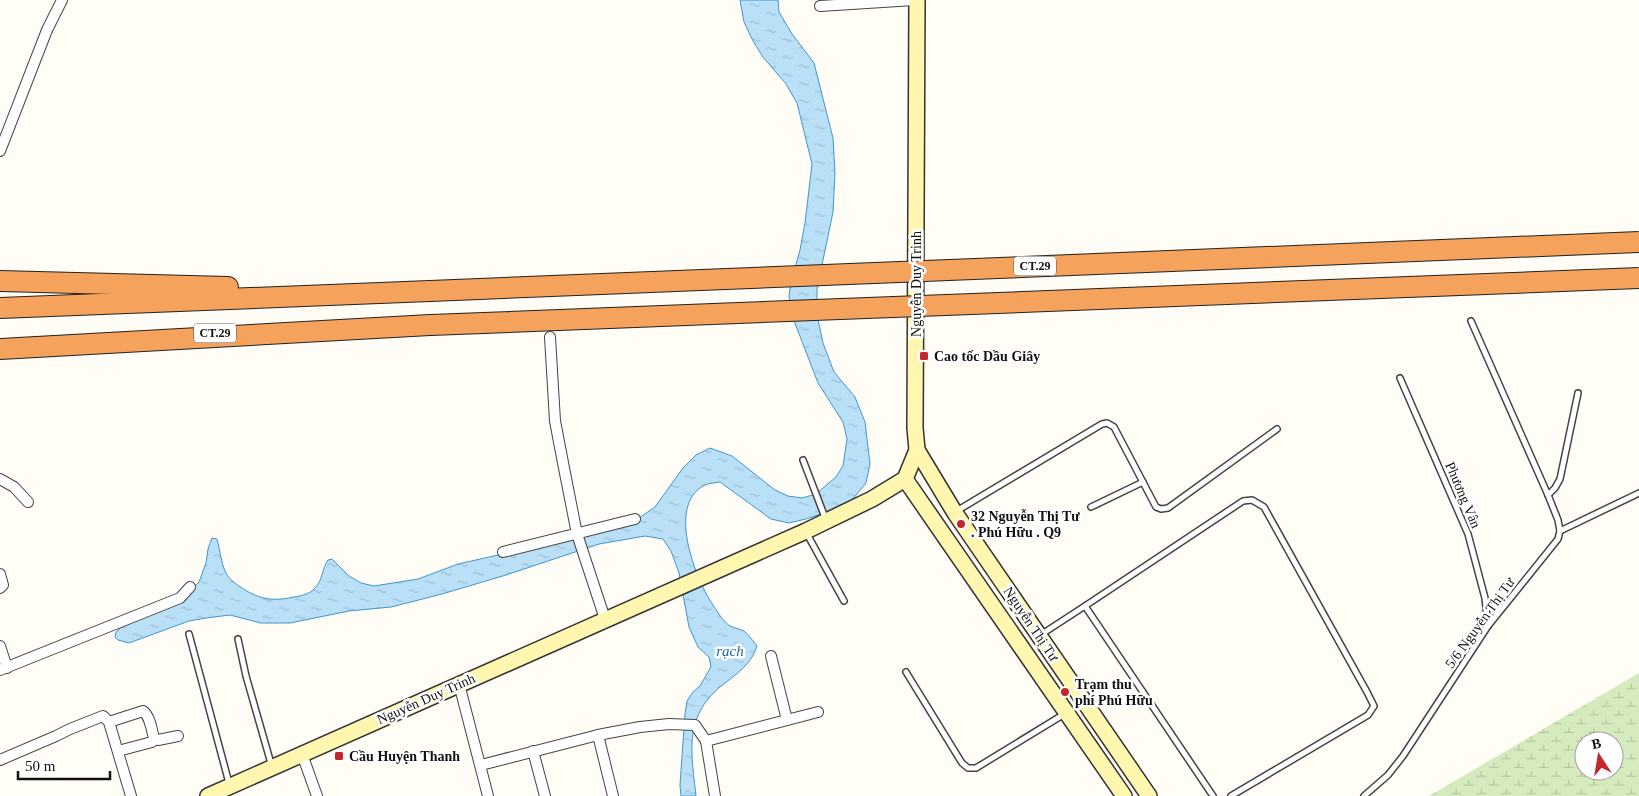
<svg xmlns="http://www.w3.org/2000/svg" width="1639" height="796" viewBox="0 0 1639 796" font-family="'Times New Roman',serif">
<defs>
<pattern id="wetland-marsh" width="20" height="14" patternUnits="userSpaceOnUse" patternTransform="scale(1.25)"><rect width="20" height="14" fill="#d5ebbd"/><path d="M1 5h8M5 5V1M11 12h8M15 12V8" fill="none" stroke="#b6c8a1"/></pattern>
<pattern id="water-ripples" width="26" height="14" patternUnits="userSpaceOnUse" patternTransform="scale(1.25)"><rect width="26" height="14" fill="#b9e0f7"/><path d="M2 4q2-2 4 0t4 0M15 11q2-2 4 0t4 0" fill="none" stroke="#9ebfd3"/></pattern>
</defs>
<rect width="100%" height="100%" fill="#fffdf5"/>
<path fill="url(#wetland-marsh)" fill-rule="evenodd" d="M1639,673V796H1429ZM1584,741H1614V771H1584Z"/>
<path fill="url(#water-ripples)" stroke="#3f96cf" d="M740,0H778L779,12L792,34L814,63L833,138L835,173L833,212L817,289V315L823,343L834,372L855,397L865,422L870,464L866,483L852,500L833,510L806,519L789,523L771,519L720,482C715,483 709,483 705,485C664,505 698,586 717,611C720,616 725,623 730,626C734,628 740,629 744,631C749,635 753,641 757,646C752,663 738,673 725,683C683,715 691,750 696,796H681L680,785L685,714L687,701L693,692L700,686L711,667L709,657L698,647L689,627L679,573L671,551L663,539L645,536L599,544L506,575L442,594L391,607L349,611L290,623H261L230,615L206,618L189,621L129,643L118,640L115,637L116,632L127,622L182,599L199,582L206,563L208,549L212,538L217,539C220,550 221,563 226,573C228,578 235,583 239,586C258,599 271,602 294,597C301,596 310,594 315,588C323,580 322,568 328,560L332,559L349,576L361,583L374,586L418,579L458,564L529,548L639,518L655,507L683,468L696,455L710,448L732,456L775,490L788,496L802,498L816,494L836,477L843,466L847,439L843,422L818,383L791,313L789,296L791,282L800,250L805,223L812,164L797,103L786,84L763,57L753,41L744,22Z"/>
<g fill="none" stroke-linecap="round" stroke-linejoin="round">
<defs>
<g id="lane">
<path d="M1471,321L1548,495L1558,520L1560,531"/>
<path d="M1400,378L1468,534L1485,598L1488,626"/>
<path d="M803,460L826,520"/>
<path d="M1548,495L1555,488L1560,479L1578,393"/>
<path d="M1091,507L1143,482"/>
<path d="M955,512L1102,424L1107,423L1114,427L1156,507L1161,509L1168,508L1277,429"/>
<path d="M807,534L844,601"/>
<path d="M189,634L229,783"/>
<path d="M1042,634L1085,606"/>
<path d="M238,639L246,676L272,767"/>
<path d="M906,672L962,763L968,768H976L1066,713"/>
<path d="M1213,796L1085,606L1243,501L1252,500L1264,507L1367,692L1374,706L1368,715L1231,796"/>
<path d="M1364,796L1388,775L1403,756L1488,626L1558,539L1560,531L1639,493"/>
</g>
<g id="street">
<path d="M820,6L914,0"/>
<path d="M0,151L47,30L62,0"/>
<path d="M550,337L555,421L564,468L577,534L605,619"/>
<path d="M0,479L14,487L28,502"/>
<path d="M503,552L635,519"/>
<path d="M0,574L3,585L0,588"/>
<path d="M0,646L7,668"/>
<path d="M771,656L787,720"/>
<path d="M0,670L180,598L190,587"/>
<path d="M459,684L488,796"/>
<path d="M109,722L143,711C150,716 152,730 154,739L152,742L118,751"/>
<path d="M598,735L613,796"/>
<path d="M154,739L158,740L178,736"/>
<path d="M706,741L715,796"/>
<path d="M533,751L545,796"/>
<path d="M302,754L317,796"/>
<path d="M0,760L56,736L70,729L103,716L109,722L131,796"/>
<path d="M481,765L598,735L640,727L669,724L695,725L706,741L818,712"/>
</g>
<g id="secondary">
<path d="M917,450L955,513L1149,796"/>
<path d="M905,479L1124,796"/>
<path d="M208,796L806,531L872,499L905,479L917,450L915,428L917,0"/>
</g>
<g id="highway">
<path d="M0,281L228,287"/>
<path d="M0,308L430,291"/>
<path d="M0,349L430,325"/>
</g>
</defs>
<use href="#lane" stroke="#444" stroke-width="8"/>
<use href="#street" stroke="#444" stroke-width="12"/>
<use href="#secondary" stroke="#333" stroke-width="18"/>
<use href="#highway" stroke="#222" stroke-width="22"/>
<use href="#lane" stroke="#fff" stroke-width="5"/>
<use href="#street" stroke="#fff" stroke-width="10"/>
<use href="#secondary" stroke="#fff6b0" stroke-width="15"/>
<use href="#highway" stroke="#f5a25d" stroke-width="20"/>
<defs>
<g id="highway-bridge">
<path d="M430,291L1639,242"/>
<path d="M430,325L1639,278"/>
</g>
</defs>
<use href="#highway-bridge" stroke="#222" stroke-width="22" stroke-linecap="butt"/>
<use href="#highway-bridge" stroke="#f5a25d" stroke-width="20"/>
</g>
<g fill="#c4262e" stroke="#fff" stroke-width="2">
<rect x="919" y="351" width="10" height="10" rx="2.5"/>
<circle cx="961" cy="524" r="5"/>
<circle cx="1065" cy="692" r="5"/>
<rect x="334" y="751" width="10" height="10" rx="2.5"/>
</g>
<g text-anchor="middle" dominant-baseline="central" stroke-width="5" stroke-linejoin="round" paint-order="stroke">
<g fill="#fff" stroke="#585858" stroke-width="1">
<rect x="1014" y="256.5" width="42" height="19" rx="4"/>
<rect x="194" y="323.5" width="42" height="19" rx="4"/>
</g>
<g font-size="12" font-weight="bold" fill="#111">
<text x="1035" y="266">CT.29</text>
<text x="215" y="333">CT.29</text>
</g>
<g font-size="14" fill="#111" stroke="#fff">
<text transform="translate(916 284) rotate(-90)">Nguyễn Duy Trinh</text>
<text transform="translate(1463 495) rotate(67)">Phương Vân</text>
<text transform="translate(1480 623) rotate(-54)">5/6 Nguyễn Thị Tư</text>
<text transform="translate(1031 624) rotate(56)">Nguyễn Thị Tư</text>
<text transform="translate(426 699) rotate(-24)">Nguyễn Duy Trinh</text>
</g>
<g font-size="14" font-weight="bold" fill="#111" stroke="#fff" text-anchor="start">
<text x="934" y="356">Cao tốc Dầu Giây</text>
<text x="971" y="516">32 Nguyễn Thị Tư<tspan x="971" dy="16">. Phú Hữu . Q9</tspan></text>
<text x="1075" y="684">Trạm thu<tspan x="1075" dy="16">phí Phú Hữu</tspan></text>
<text x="349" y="756">Cầu Huyện Thanh</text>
</g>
<g font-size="15" font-style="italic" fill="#1768a6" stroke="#fff">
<text x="730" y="651">rạch</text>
</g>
</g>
<g transform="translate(1599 756) rotate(348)"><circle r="24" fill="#ffffff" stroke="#a0a0a0"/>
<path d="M0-4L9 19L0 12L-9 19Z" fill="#c4262e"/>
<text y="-8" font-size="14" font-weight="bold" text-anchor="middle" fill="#111111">B</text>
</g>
<path d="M18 771v8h92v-8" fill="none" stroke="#111111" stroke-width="2.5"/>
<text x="25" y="771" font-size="15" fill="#111111" stroke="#ffffff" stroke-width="4" paint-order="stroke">50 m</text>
</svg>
